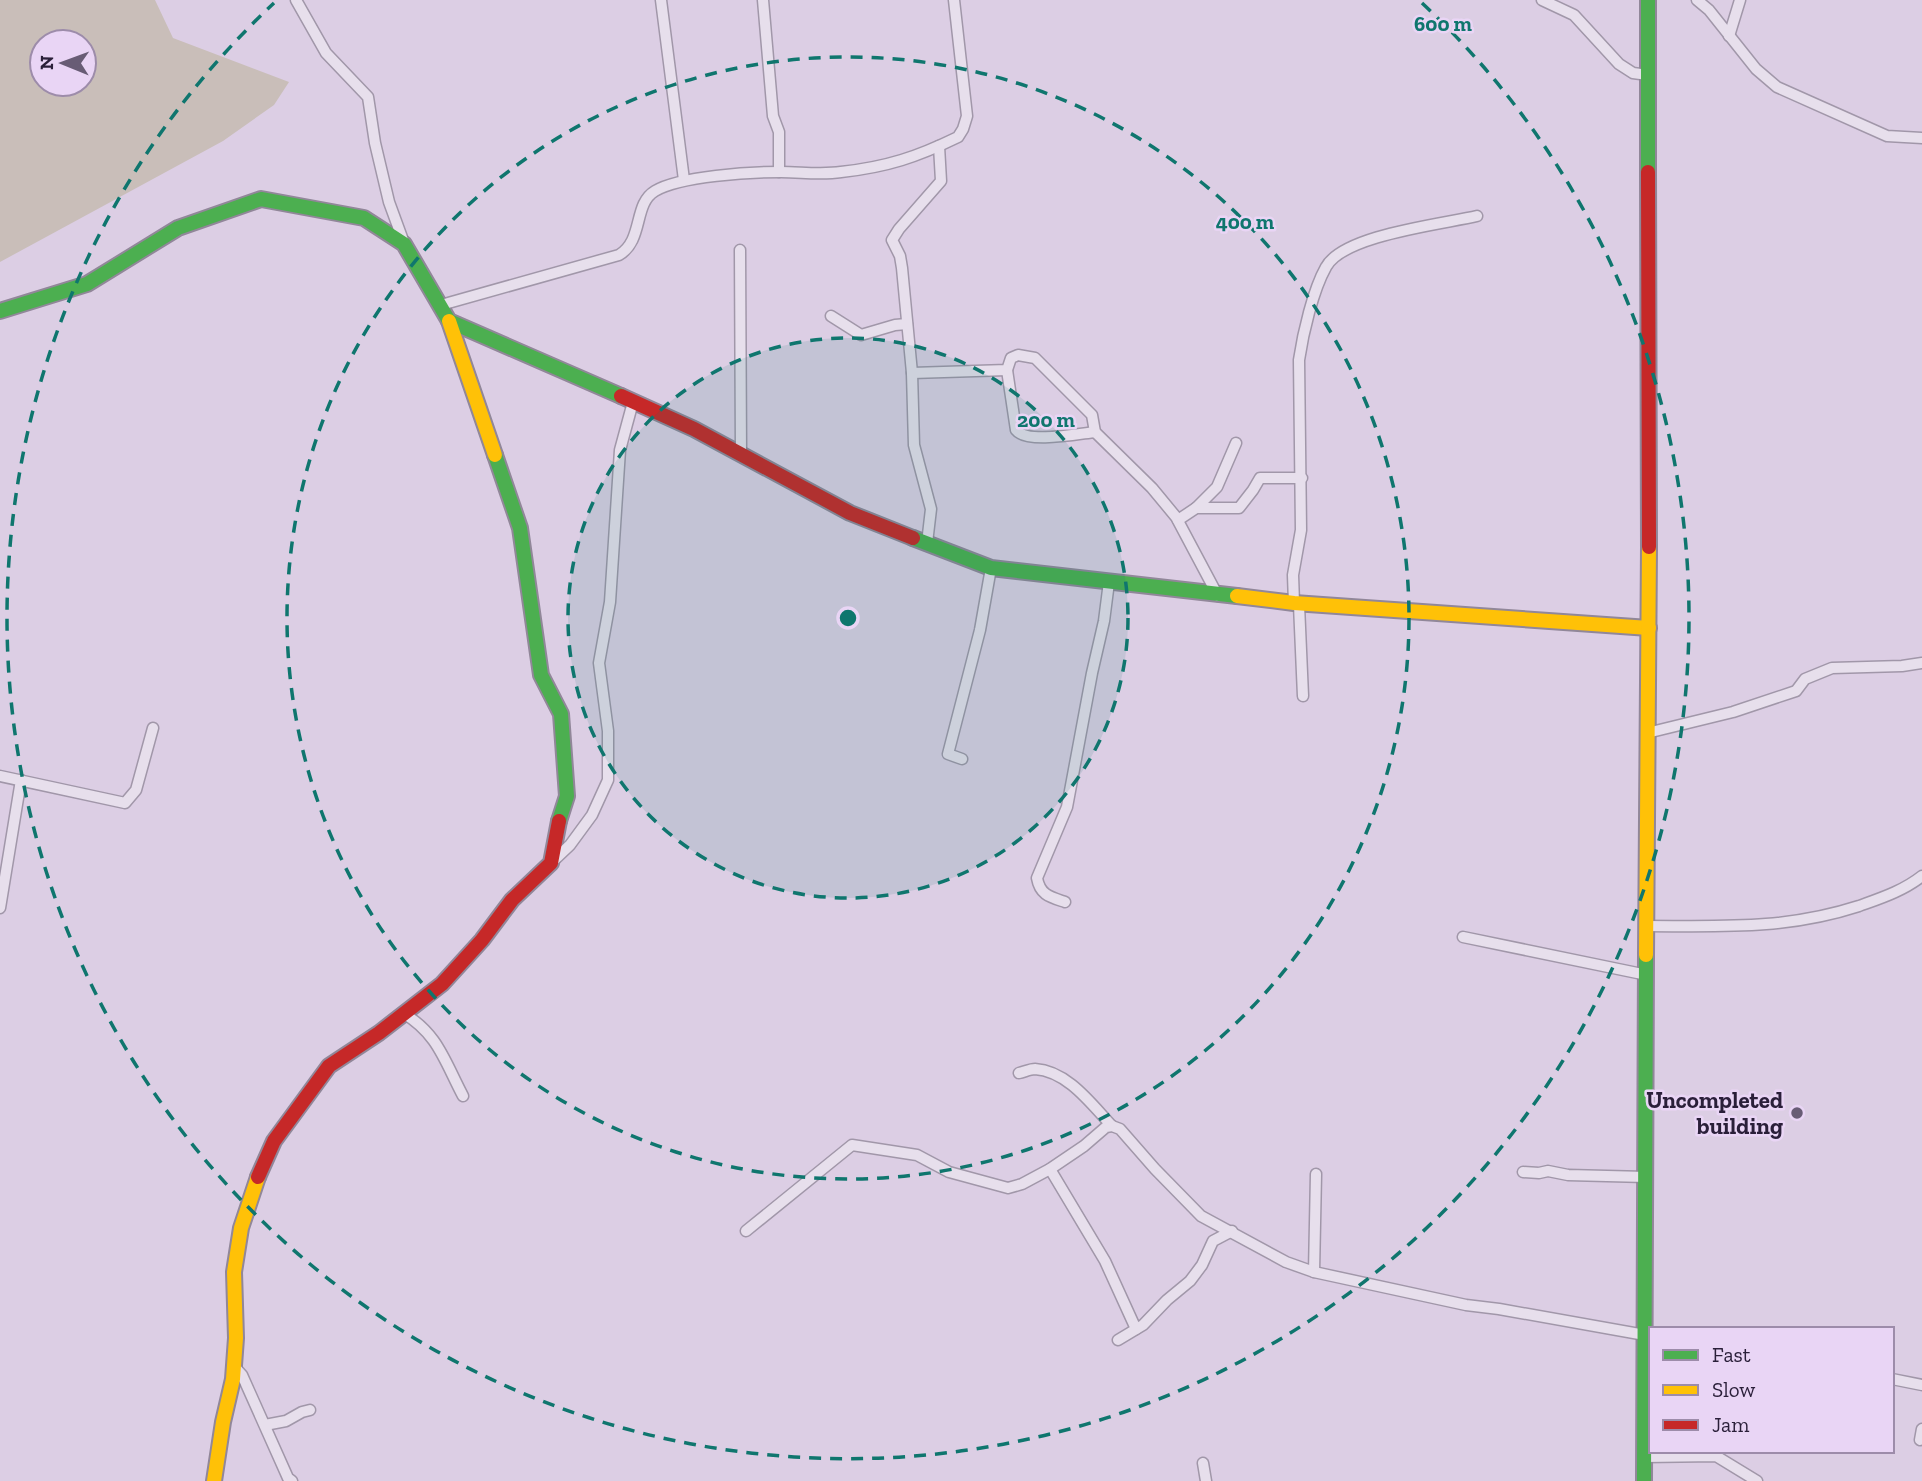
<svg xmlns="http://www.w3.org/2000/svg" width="1922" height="1481" viewBox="0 0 1922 1481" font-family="'Zilla Slab',serif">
<rect width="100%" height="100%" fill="#dccee4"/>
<path fill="#c9beb9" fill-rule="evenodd" d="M0,0H155L173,38L289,82L274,105L223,141L0,262ZM42,42H84V84H42Z"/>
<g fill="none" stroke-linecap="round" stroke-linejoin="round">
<defs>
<g id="street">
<path d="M296,0L326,53L368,97L375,143L389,202L404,243"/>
<path d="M661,0L684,180"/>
<path d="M763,0L773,116L779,132V172"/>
<path d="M1542,0L1574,15L1619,64L1633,73L1648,75"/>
<path d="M1697,0L1709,10L1756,69L1777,87L1887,136L1922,138"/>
<path d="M1729,36L1740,0"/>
<path d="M740,250L741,454"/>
<path d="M441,305L619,255C644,240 633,204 655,191C680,176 751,172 781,172C801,172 821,175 841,172C887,167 917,157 958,137L963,129L967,116L954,0"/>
<path d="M831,316L861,335L895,325L907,324"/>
<path d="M1007,370L1016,430C1027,444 1077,434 1095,432"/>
<path d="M912,373L1007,370L1011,358L1018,355L1035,358L1092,415L1095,432L1152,488L1176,517L1218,596"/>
<path d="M1196,508L1217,487L1236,443"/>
<path d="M1178,520L1196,508H1239L1253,490L1260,478H1302"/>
<path d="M927,543L931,509L914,445L912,373L902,268L900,256L892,240L899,229L941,181L939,146"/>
<path d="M1294,603L1293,575L1301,530L1299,360C1303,333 1313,290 1326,267C1343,235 1443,224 1477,216"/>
<path d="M1302,604L1299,605L1303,696"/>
<path d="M1647,733L1733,712L1796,691L1805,679L1832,668L1902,666L1922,663"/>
<path d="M962,759L948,754L980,630L991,568"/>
<path d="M0,776L125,803L136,790L153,728"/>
<path d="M551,863L570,845L592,815L608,780V731L599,663L610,602L620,450L633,402"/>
<path d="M1065,902C1050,897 1040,895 1037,878L1067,807L1092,673L1104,621L1109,582"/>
<path d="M0,908L21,780"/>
<path d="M1645,926C1721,926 1785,930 1859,906C1881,898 1903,891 1922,876"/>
<path d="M1463,937L1647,975"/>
<path d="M403,1013C438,1034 444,1060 463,1096"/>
<path d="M1019,1073C1024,1072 1030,1069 1035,1069C1068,1071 1092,1105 1112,1126"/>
<path d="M1050,1169L1105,1261L1136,1329"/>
<path d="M1523,1172L1539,1173L1548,1171L1568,1175L1646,1177"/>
<path d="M746,1231L852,1145L917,1155L949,1172L1008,1188L1022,1184L1050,1169L1084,1146L1106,1127L1112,1126L1120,1129L1155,1169L1201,1216L1286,1262L1314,1272L1466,1305L1499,1309L1645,1335"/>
<path d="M1314,1272L1316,1174"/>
<path d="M1118,1340L1143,1325L1167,1300L1190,1281L1202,1265L1213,1241L1232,1231"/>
<path d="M234,1366L242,1375L288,1478L292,1481"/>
<path d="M1892,1379L1922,1385"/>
<path d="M265,1425L286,1421L302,1412L310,1410"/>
<path d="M1920,1440L1922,1429"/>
<path d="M1645,1457L1716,1456L1757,1481"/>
<path d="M1203,1463L1206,1481"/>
</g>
<g id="fast">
<path d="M1648,0V172"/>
<path d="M0,311L87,284L178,228L261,199L364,218L404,244L449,321L621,396"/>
<path d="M495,455L520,528L541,675L561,714L567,796L559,821"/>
<path d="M913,538L991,568L1237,596"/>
<path d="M1644,1481L1646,955"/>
</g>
<g id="slow">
<path d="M449,321L495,455"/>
<path d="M1237,596L1294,603L1649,628"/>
<path d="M1646,955L1649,547"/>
<path d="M214,1481L223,1422L233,1379L236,1338L234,1272L241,1228L258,1177"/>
</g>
<g id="jam">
<path d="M1648,172L1649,547"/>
<path d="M621,396L694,429L850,513L913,538"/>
<path d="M258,1177L274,1141L329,1066L379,1033L442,984L482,940L512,900L551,863L559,821"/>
</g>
</defs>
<use href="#street" stroke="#a197a9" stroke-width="13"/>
<use href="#fast" stroke="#918799" stroke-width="18"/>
<use href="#slow" stroke="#918799" stroke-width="18"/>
<use href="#jam" stroke="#918799" stroke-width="18"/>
<use href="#street" stroke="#e7dfec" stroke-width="10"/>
<use href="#fast" stroke="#4caf50" stroke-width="14"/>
<use href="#slow" stroke="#ffc107" stroke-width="14"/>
<use href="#jam" stroke="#c62828" stroke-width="14"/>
</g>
<circle cx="848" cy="618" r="280" fill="#0f766e" fill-opacity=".12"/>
<g fill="none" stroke="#0f766e" stroke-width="3.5" stroke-dasharray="12 9">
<circle cx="848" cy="618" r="280"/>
<circle cx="848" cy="618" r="561"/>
<path d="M1422 3A841 841 0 1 1 274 3"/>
</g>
<circle fill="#685c75" stroke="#e9d5f5" stroke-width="2.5" cx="1797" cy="1113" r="7"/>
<g text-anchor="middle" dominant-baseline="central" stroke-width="5" stroke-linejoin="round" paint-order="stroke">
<g font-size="23" font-weight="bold" fill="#2a1f39" stroke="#e9d5f5" text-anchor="end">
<text x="1783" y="1100">Uncompleted<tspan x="1783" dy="26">building</tspan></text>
</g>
</g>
<circle cx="848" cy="618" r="10" fill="#0f766e" stroke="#e9d5f5" stroke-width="3.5"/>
<g font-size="21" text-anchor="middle" font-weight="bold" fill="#0f766e" stroke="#e9d5f5" stroke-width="5" stroke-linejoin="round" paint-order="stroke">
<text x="1443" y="31">600 m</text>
<text x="1245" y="229">400 m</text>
<text x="1046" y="427">200 m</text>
</g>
<rect x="1649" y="1327" width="245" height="126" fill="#e9d5f5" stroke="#9d8caa" stroke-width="2"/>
<rect x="1663" y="1350" width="35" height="10" fill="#4caf50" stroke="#9d8caa" stroke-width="2"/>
<text x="1712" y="1362" font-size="21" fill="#2a1f39">Fast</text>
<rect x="1663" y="1385" width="35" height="10" fill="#ffc107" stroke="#9d8caa" stroke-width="2"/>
<text x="1712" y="1397" font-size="21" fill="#2a1f39">Slow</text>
<rect x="1663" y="1420" width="35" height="10" fill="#c62828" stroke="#9d8caa" stroke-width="2"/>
<text x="1712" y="1432" font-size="21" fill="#2a1f39">Jam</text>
<g transform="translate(63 63) rotate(271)"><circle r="33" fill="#e9d5f5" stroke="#9d8caa" stroke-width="2"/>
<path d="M0-5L12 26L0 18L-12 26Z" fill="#685c75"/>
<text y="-10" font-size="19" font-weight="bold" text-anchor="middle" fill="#2a1f39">N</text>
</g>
</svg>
